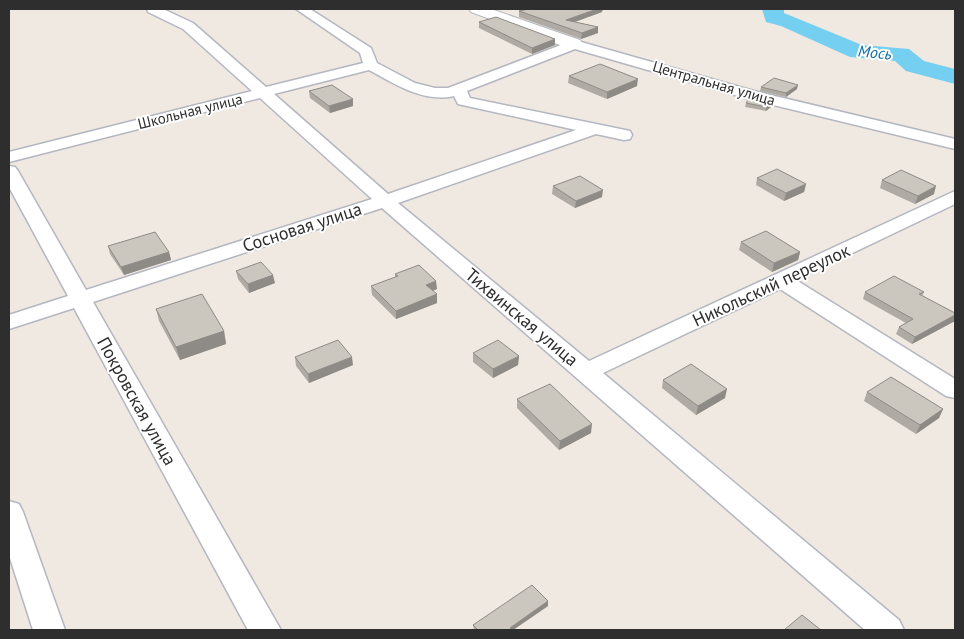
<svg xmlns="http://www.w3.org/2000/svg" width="964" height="639" viewBox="0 0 964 639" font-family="'PT Sans',sans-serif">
<rect width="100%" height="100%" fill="#efe9e1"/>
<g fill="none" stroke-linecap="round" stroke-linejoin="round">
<path fill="#75cff0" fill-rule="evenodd" d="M762,9H784V13L862,45L909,49L924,61L955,69V84L906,71L895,61L850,57L781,26L766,22Z"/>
<defs>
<g id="street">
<path d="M147,9H163L193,23L266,87L363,63L360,53L296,9H310L371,48L377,63L415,83L435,88H448L574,40L754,91L955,139V149L745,98L575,49L467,91L470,98L630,131L632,135L630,139L624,140L596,134L398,203L589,361L955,191V204L796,280L955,379V398L946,396L780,289L603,373L899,620L904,630H865L382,208L93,302L281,630H248L74,308L9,329V315L68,296L9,187V166L15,167L18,171L86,290L372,199L260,98L9,162V152L252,91L183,29L148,12ZM369,70C395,84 424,103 454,96L458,104L576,130L388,194L274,94Z"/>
<path d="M9,501L19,504L23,512L65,630H33L9,555Z"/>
</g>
<path id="secondary" d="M469,9H491L580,40L583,44L580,48H568L471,12Z"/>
</defs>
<use href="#street" stroke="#b4b7c1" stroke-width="3"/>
<use href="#secondary" stroke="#b4b7c1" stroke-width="2"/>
<use href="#street" fill="#fff" fill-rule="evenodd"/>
<use href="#secondary" fill="#fff" fill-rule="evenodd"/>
</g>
<g fill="#afaba4">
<path d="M519,11L602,12L575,22L598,27V33L581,39L519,17Z"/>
<path d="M479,22L555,45L532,54L479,28Z"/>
<path d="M569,76L637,86L607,99L568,83Z"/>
<path d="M761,87L797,89L786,97L760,91Z"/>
<path d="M309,91L353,106L330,113L310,98Z"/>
<path d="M746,103H773L772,106L766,111L745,107Z"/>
<path d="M757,178L806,184L804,192L784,201L756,185Z"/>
<path d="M882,180L934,194L915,204L880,188Z"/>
<path d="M553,186L602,197L575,208L552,194Z"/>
<path d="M741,242L800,252L798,260L772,272L739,250Z"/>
<path d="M108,246L169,252L171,260L124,275L110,254Z"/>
<path d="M236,271L275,283L249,293L238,279Z"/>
<path d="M395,274L437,289L433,291L437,294V303L396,319L372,295L371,286L395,278Z"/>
<path d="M865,292H924L922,296L955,313V321L912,344L896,334L899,327L906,323L863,299Z"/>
<path d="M156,309L224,331L226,344L180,360L159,321Z"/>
<path d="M473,353L519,356L518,365L493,378L473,362Z"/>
<path d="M295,357L353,365L309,383L296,366Z"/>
<path d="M663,380L725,398L696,415L662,388Z"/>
<path d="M867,392L943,409L939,418L916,434L864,401Z"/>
<path d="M517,399L591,433L559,450L517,408Z"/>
<path d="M548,601V606L513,630H474L473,625Z"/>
</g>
<g fill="#8e8b86">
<path d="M597,9H603L602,12L566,25V20Z"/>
<path d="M598,27V33L581,39L582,33Z"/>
<path d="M555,39V45L532,54V48Z"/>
<path d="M638,79L637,86L607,99V92Z"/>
<path d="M798,85L797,89L786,97V93Z"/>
<path d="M353,99V106L330,113L329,106Z"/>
<path d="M773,103L772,106L766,111V107Z"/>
<path d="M806,184L804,192L784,201L786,193Z"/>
<path d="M936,186L934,194L915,204L918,196Z"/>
<path d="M603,190L602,197L575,208L576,201Z"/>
<path d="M169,252L171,260L124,275L121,267Z"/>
<path d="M800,252L798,260L772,272L774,263Z"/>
<path d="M273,275L275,283L249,293L248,284Z"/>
<path d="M436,281L437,289L426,293V285Z"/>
<path d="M437,294V303L396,319V311Z"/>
<path d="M955,315V321L912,344L915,337Z"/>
<path d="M224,331L226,344L180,360L176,347Z"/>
<path d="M519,356L518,365L493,378V369Z"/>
<path d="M352,357L353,365L309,383L308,374Z"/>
<path d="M727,389L725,398L696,415L698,406Z"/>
<path d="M943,409L939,418L916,434L920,425Z"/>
<path d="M592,424L591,433L559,450L560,441Z"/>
<path d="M548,601V606L513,630L510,628Z"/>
</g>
<g fill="#cbc7bf" stroke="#8e8b86">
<path d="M529,9H597L566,20L598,27L582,33L519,11Z"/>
<path d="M496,17L555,39L532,48L479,22Z"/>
<path d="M600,64L638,79L607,92L569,76Z"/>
<path d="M774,78L798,85L786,93L761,87Z"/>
<path d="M332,85L353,99L329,106L309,91Z"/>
<path d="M750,97L773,103L766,107L746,103Z"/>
<path d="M777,169L806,184L786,193L757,178Z"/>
<path d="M901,170L936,186L918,196L882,180Z"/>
<path d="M580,176L603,190L576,201L553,186Z"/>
<path d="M766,231L800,252L774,263L741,242Z"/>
<path d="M155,232L169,252L121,267L108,246Z"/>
<path d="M261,262L273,275L248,284L236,271Z"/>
<path d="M419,265L436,281L426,285L437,294L396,311L371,286L398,276L395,274Z"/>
<path d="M894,276L924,292L919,294L955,313V315L915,337L899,327L913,319L865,292Z"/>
<path d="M202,294L224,331L176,347L156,309Z"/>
<path d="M338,340L352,357L308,374L295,357Z"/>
<path d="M498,340L519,356L493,369L473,353Z"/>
<path d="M691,364L727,389L698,406L663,380Z"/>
<path d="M891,377L943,409L920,425L867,392Z"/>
<path d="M550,384L592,424L560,441L517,399Z"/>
<path d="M532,585L548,601L510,628L513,630H478L473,625Z"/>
<path d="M802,615L821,630H784Z"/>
</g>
<g text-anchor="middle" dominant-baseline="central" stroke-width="4" stroke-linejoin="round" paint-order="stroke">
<g font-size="15" fill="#2e2e2e" stroke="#fff">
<text transform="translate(714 83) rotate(16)">Центральная улица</text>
<text transform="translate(190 111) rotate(-14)">Школьная улица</text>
</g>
<g font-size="16" font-style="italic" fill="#0d6fa3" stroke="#fff">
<text transform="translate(875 52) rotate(6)">Мось</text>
</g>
<g font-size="18" fill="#2e2e2e" stroke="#fff">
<text transform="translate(302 227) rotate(-18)">Сосновая улица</text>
<text transform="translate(771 285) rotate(-25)">Никольский переулок</text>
<text transform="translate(522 317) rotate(40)">Тихвинская улица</text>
<text transform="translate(137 401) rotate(61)">Покровская улица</text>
</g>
</g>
<rect width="964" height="639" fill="none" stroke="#2e2e2e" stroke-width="20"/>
</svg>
